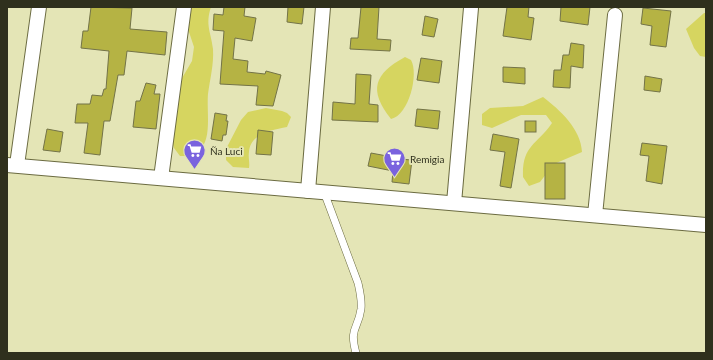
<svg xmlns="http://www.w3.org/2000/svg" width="713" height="360" viewBox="0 0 713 360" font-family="Lato,sans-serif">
<rect width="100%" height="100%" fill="#e4e5b6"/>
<g fill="#d6d560">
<path d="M192,7H211C205,25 211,32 213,49C214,64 210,79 208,94C206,118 217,157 180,156L174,148L171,138V97L192,61L194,47L187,26Z"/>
<path d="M704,13H706V57L700,56L694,48L686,29Z"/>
<path d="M405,57L411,60C419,74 409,115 391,119C368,90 374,74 405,57Z"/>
<path d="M543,97C560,110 581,129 582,152L554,164L540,182L529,186L523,177C522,145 536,146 552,123L546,115H521L492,128L482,125V114L490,108L523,106Z"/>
<path d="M266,108L282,111L287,113L291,117L287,127C273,130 250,133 249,152C248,158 250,162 249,168L233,167L226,160V149L241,120L248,112Z"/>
</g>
<g fill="#b5b344" stroke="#737348">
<path d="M91,7L132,8L130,29L167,32L165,55L127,51L124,75H118L110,121H104L100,155L84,153L88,123H75L77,104H90L92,95L102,96L104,89H106L109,51L81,48L83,31H88Z"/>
<path d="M224,7H245L244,16L256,18L252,41L235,38L233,59L248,61L247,72L265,74L266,71L281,75L273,106L256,105L258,86L220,84L224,31L213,30L214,14L223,15Z"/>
<path d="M288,7H304L302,24L287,22Z"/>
<path d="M361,7H379L377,39L391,40L390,51L350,49L351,38H358Z"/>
<path d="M507,7H529L528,17L534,18L531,40L503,36Z"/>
<path d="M561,7H590L588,25L560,21Z"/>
<path d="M643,8L671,11L666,47L650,45L652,26L641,24Z"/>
<path d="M425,16L438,19L434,37L422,35Z"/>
<path d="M571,43L584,45L583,68L571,66L570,88L553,87L554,70H561L563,55H569Z"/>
<path d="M421,58L442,61L439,83L417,80Z"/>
<path d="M503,67L525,68V84L503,82Z"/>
<path d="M356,74L371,75L369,104L378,105V122L332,120L333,102L355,104Z"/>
<path d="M645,76L662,79L660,92L644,90Z"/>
<path d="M146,83L156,85L154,94H160L156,129L133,127L136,101H140Z"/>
<path d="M417,109L440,111L438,129L415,126Z"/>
<path d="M215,113L227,115L226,121H228L226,135H223L222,141L211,139Z"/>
<rect x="525" y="121" width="11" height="11"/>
<path d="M47,129L63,132L60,152L43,150Z"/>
<path d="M258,130L273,132L271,155L256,154Z"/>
<path d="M493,134L519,139L511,188L500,186L505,152L490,150Z"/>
<path d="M642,143L667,146L662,184L646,181L649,156L640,155Z"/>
<path d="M371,153L387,156V158L412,160L409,184L392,182L393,171L368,166Z"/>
<rect x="545" y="163" width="20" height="36"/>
</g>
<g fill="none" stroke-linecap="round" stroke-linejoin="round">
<defs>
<path id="service" d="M324,192L358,283C360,292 362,300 361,309C358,330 349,327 356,353"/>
<g id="minor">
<path d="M7,165L706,225"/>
<path d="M17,165L39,7"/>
<path d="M161,178L184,7"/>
<path d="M308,191L323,7"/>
<path d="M454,203L471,8"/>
<path d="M595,215L615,15"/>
</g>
</defs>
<use href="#service" stroke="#6b6b41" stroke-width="8"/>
<use href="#minor" stroke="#6b6b41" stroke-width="16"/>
<use href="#service" stroke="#fff" stroke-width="7"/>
<use href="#minor" stroke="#fff" stroke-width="14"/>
</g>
<defs>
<symbol id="supermarket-pin" viewBox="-11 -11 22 30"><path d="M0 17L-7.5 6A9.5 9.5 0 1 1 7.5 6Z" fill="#7a63de" stroke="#e4e5b6"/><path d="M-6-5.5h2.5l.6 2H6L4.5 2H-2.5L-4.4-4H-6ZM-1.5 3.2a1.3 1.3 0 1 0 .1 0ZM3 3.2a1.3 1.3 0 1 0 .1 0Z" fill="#fff"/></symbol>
</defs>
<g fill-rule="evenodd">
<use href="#supermarket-pin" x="182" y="138" width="25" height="34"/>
<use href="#supermarket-pin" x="382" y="146" width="25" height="34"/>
</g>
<g text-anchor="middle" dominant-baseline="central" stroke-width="4" stroke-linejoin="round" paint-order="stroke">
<g font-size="10" fill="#2f301d" stroke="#e4e5b6" text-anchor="start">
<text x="210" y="151">Ña Luci</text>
<text x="410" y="159">Remigia</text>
</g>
</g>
<rect width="713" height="360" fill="none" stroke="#2f301d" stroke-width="16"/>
</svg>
